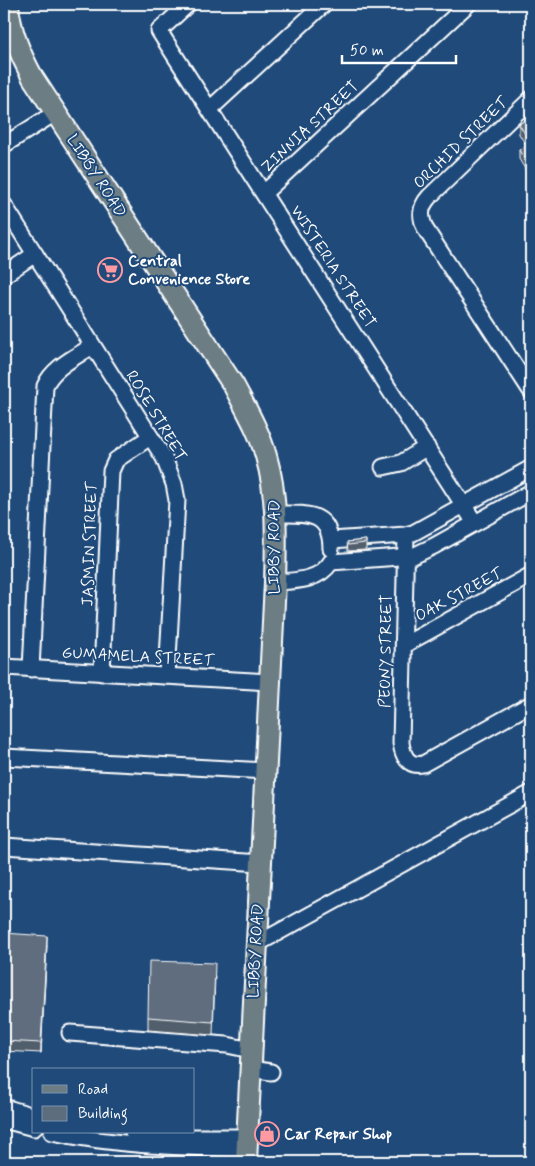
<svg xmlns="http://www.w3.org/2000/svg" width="535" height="1166" viewBox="0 0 535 1166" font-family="Mynerve,sans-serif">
<rect width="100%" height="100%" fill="#1f4a7a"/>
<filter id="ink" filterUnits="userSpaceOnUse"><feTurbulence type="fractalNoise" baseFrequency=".02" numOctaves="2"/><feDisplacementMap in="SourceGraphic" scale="10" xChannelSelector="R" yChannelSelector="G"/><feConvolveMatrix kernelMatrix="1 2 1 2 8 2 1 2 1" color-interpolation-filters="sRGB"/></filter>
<g filter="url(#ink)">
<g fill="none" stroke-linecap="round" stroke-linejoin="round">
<defs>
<g id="minor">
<path d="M188,4L159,31L475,523"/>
<path d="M531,99L429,197C419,208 420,218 426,230L531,391"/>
<path d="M210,109L324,4"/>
<path d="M4,145L55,113"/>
<path d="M264,193L468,4"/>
<path d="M4,205L164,458L174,484L177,500L167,676"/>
<path d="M4,275L35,254"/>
<path d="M383,467L401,463L427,447"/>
<path d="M275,514C305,514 331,510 331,549"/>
<path d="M406,535L401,743C403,756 408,767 423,764L531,704"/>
<path d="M331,540L406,535L413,533L531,468"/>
<path d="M331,562L413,556L434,546L531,492"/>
<path d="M275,582C296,581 319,581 331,562"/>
<path d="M404,645L531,575"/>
<path d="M4,667L270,682"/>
<path d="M31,669L45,386C53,367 76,357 92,346"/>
<path d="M102,673L111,471L116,460L150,437"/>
<path d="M4,757L265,771"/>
<path d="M4,846L261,863"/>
<path d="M257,944L531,793"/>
<path d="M70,1033L227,1045L251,1050"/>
<path d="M251,1069L271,1072"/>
<path d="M4,1107L34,1116"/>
<path d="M4,1120L34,1128"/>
<path d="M52,1132C116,1146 181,1147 246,1149"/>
<path d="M133,1132L186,1137H247"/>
</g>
<path id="major" d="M8,4C10,31 20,54 33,78L234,386C246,409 259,431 266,456C278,497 276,540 275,582L246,1162"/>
</defs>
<use href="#minor" stroke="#fff" stroke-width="19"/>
<use href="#major" stroke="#fff" stroke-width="24"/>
<use href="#minor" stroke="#1f4a7a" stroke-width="15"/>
<use href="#major" stroke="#6c7e84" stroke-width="20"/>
</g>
<g fill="#515e6c" stroke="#fff">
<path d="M531,117V179L519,159V150L526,145L519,134V124Z"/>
<path d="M366,540V550L348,551L347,542Z"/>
<path d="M4,933L47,945L41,1053L4,1051Z"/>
<path d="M215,976L213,1035L148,1030V1017Z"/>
</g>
<path fill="#424c58" stroke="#fff" d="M47,936V945L41,1053V1043Z"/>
<g fill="#5e6d7e" stroke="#fff">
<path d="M531,117V169L519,150L530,142L519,124Z"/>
<path d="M366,540V543L348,545L347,542Z"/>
<path d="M4,933L47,936L41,1043L4,1041Z"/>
<path d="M149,961L215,963L213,1022L148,1017Z"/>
<path d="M142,1157L184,1161V1162H142Z"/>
</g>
</g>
<defs>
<symbol id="supermarket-ring" viewBox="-11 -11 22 22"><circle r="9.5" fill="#1f4a7a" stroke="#ff9aa2" stroke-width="1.5"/><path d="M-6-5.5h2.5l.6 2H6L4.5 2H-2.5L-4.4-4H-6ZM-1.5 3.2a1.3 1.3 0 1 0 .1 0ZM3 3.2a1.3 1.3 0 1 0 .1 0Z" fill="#ff9aa2"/></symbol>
<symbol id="shop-ring" viewBox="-11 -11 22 22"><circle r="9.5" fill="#1f4a7a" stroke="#ff9aa2" stroke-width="1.5"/><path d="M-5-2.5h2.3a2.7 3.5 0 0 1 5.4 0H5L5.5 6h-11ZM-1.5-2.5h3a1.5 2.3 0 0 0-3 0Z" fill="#ff9aa2"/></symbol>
</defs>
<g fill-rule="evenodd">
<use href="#supermarket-ring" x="96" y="256" width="28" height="28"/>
<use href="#shop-ring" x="253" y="1120" width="28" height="28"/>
</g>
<g text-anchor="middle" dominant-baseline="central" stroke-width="4" stroke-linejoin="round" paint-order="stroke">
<g font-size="16" fill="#fff" stroke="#1f4a7a">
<text transform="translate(310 127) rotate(-43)">ZINNIA STREET</text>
<text transform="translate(461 143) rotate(-44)">ORCHID STREET</text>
<text transform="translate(96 176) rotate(57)">LIBBY ROAD</text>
<text transform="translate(333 267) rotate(57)">WISTERIA STREET</text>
<text transform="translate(156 416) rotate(59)">ROSE STREET</text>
<text transform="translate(90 544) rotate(-88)">JASMIN STREET</text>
<text transform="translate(274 547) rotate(-90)">LIBBY ROAD</text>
<text transform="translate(459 595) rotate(-28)">OAK STREET</text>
<text transform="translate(386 651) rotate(-89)">PEONY STREET</text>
<text transform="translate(138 657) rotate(3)">GUMAMELA STREET</text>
<text transform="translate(256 951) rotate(-87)">LIBBY ROAD</text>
</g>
<g font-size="16" font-weight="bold" fill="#fff" stroke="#1f4a7a" text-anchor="start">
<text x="128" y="261">Central<tspan x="128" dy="18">Convenience Store</tspan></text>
<text x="284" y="1134">Car Repair Shop</text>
</g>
</g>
<rect width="535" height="1166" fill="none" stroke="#1f4a7a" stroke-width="20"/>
<rect x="10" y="10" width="515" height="1146" fill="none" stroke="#fff" stroke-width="2" filter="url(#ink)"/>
<rect x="32" y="1068" width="162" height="65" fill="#1f4a7a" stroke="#7992af"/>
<rect x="42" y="1085" width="25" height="8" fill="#6c7e84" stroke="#7992af"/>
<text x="78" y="1094" font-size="15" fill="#ffffff">Road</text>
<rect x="42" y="1106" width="25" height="15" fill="#5e6d7e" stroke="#7992af"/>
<text x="78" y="1118" font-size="15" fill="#ffffff">Building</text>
<path d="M342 55v8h114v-8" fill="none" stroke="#ffffff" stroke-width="2.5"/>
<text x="350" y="55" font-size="15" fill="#ffffff" stroke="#1f4a7a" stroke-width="4" paint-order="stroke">50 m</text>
</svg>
